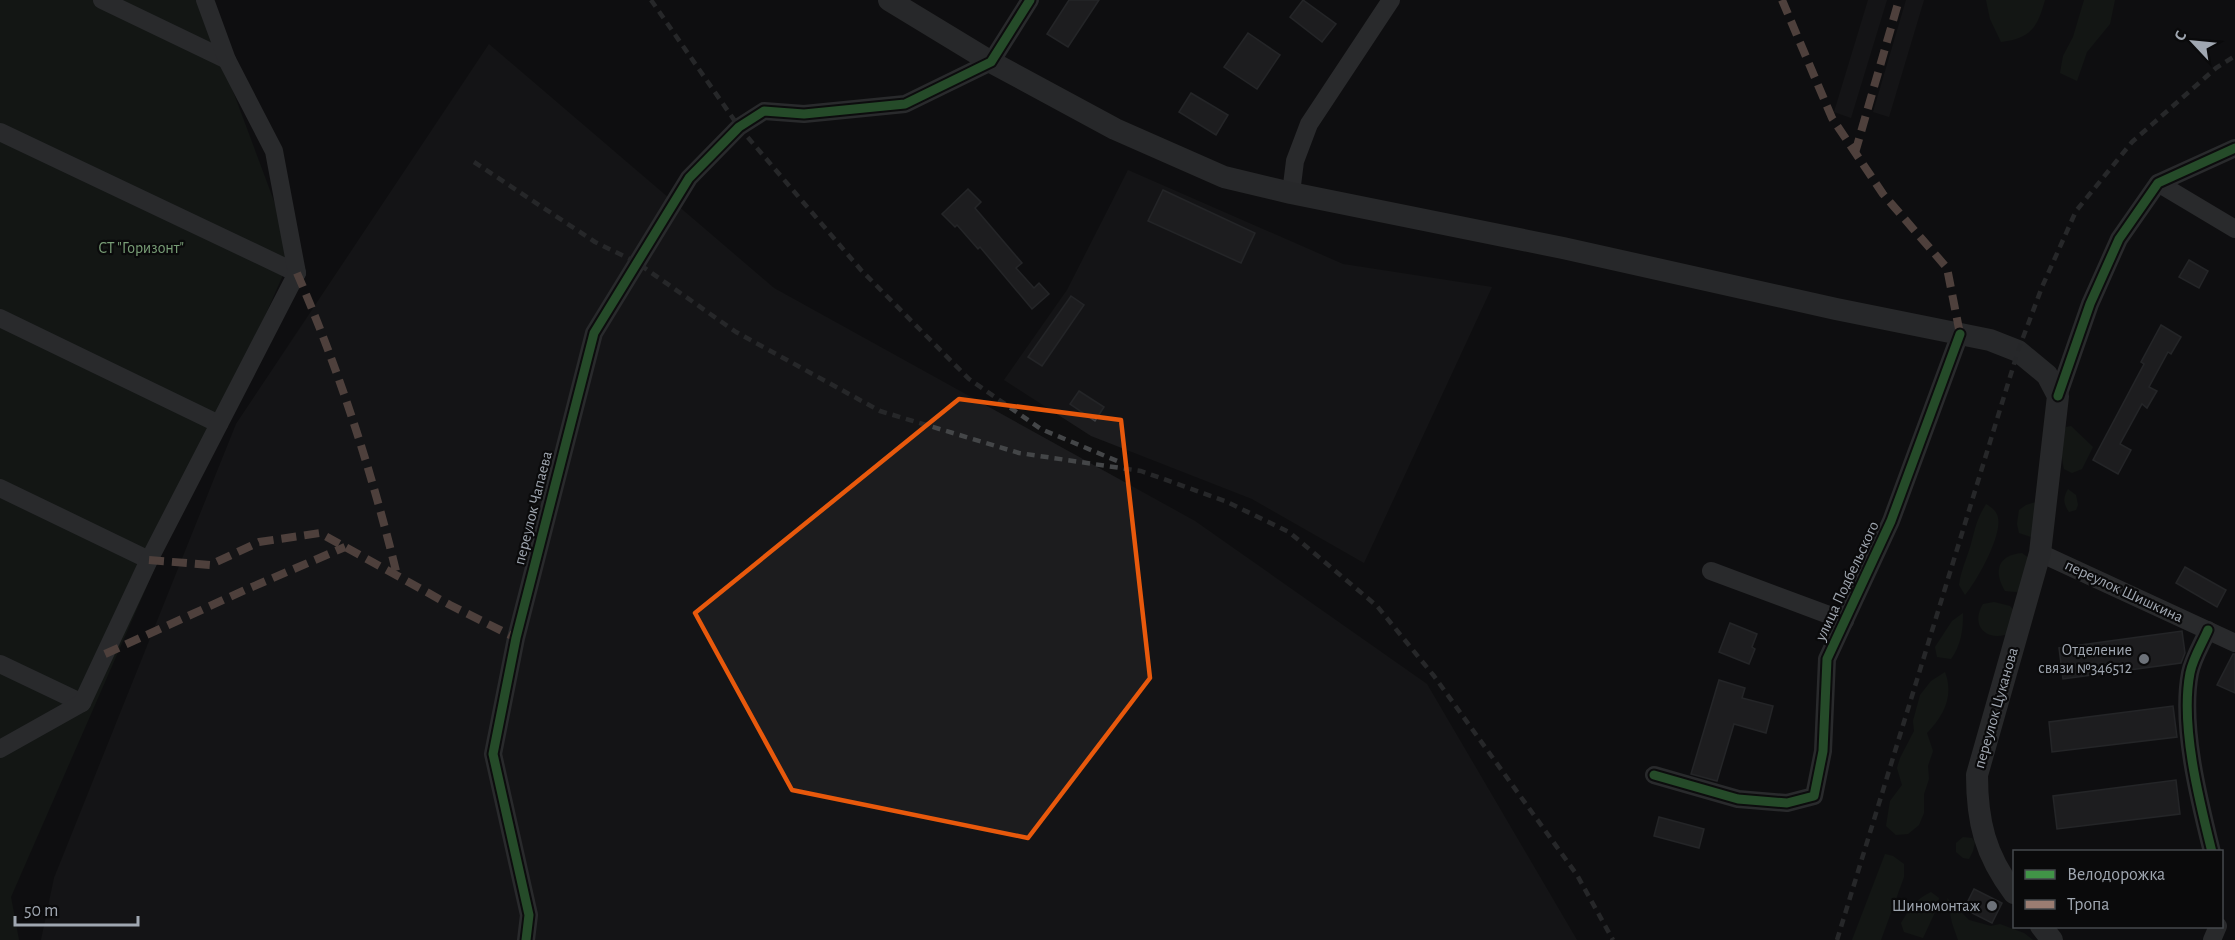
<svg xmlns="http://www.w3.org/2000/svg" width="2235" height="940" viewBox="0 0 2235 940" font-family="'Alegreya Sans',sans-serif">
<rect width="100%" height="100%" fill="#0f0f10"/>
<g fill="#1c1c1e">
<path d="M1868,0H1887L1851,118L1834,112Z"/>
<path d="M1906,0H1924L1889,117L1873,112Z"/>
<path d="M489,44L774,288L1195,521L1427,684L1577,940H41L54,878L236,424Z"/>
<path d="M1128,170L1343,264L1492,287L1364,563L1252,499L1091,436L1004,380L1067,290Z"/>
</g>
<g fill="#19201a">
<path d="M0,0H199L293,252L11,897L19,940H0Z"/>
<path d="M1986,0H2045C2037,28 2031,38 2001,42L1990,19Z"/>
<path d="M2084,0H2115L2110,24L2087,52L2077,81L2060,73L2063,56L2073,37Z"/>
<path d="M2071,426L2093,447L2082,469L2072,473L2064,469C2061,456 2060,439 2066,427Z"/>
<path d="M2068,489L2076,495L2078,505L2076,510L2069,512C2063,503 2063,498 2068,489Z"/>
<path d="M2039,501L2037,539L2019,533L2017,524L2019,510L2026,505Z"/>
<path d="M1986,504C1991,507 1997,511 1998,518C2002,536 1977,581 1965,595L1959,585C1961,570 1967,558 1971,544C1976,526 1976,521 1986,504Z"/>
<path d="M2022,553L2030,559L2033,587L2016,592L2005,591C1993,571 1998,555 2022,553Z"/>
<path d="M1994,602L2010,606L2016,613L2012,632C1989,644 1969,627 1983,604Z"/>
<path d="M1963,613C1963,630 1961,645 1951,659L1937,657L1935,647L1952,621Z"/>
<path d="M1945,672C1954,696 1944,715 1927,733L1933,751L1928,766L1929,779L1924,794V813L1919,825L1908,834L1896,835L1886,826L1890,801L1902,785L1897,768L1900,758L1914,731L1913,721L1920,695L1931,681Z"/>
<path d="M1963,837L1972,838L1975,842L1973,851L1969,859L1963,858L1956,852V843Z"/>
<path d="M1885,854L1893,856L1904,864V877L1881,940H1852Z"/>
<path d="M1931,892L1939,898L1937,908L1923,938L1904,932L1901,923C1909,909 1916,899 1931,892Z"/>
<path d="M1947,898L1969,920L1991,926L2000,924L2024,933L2033,940H1958L1952,923Z"/>
</g>
<g fill="#303032" stroke="#3e4044" stroke-width="1.5">
<path d="M1069,0H1099L1068,47L1047,34Z"/>
<path d="M1303,0L1336,24L1322,42L1290,17Z"/>
<path d="M1248,33L1280,55L1257,89L1224,67Z"/>
<path d="M1191,93L1228,115L1216,135L1179,112Z"/>
<path d="M968,189L981,202L975,208L1022,263L1016,268L1034,288L1039,283L1049,294L1032,309L980,247L978,249L957,225L955,227L942,214Z"/>
<path d="M1163,190L1255,233L1241,263L1148,221Z"/>
<path d="M2189,260L2208,271L2199,288L2179,277Z"/>
<path d="M1071,296L1084,305L1042,366L1028,357Z"/>
<path d="M2161,325L2181,337L2171,354L2168,352L2149,387L2157,391L2147,408L2142,404L2120,444L2131,450L2118,474L2093,460L2144,364L2141,362Z"/>
<path d="M1079,391L1104,407L1095,421L1070,404Z"/>
<path d="M2185,567L2226,590L2217,607L2176,583Z"/>
<path d="M1730,623L1757,634L1752,647L1755,649L1749,664L1719,652Z"/>
<path d="M2182,631L2185,653L2181,663L2063,679L2059,648Z"/>
<path d="M2233,654H2235V693L2217,685Z"/>
<path d="M1719,680L1745,688L1742,698L1773,706L1766,733L1734,724L1717,781L1691,774Z"/>
<path d="M2173,706L2177,737L2052,752L2049,722Z"/>
<path d="M2176,780L2180,814L2057,829L2053,796Z"/>
<path d="M1659,817L1704,829L1699,848L1654,836Z"/>
<path d="M1974,889L2002,903L1992,923L1964,909Z"/>
</g>
<g fill="none" stroke-linecap="round" stroke-linejoin="round">
<g stroke="#4a4c4f" stroke-width="18">
<path d="M102,0L227,60"/>
<path d="M0,132L297,273"/>
<path d="M2158,183L2235,229"/>
<path d="M1291,193L1295,161L1309,124L1391,0"/>
<path d="M0,318L219,424"/>
<path d="M2058,396L2090,304L2119,239L2158,183L2235,148"/>
<path d="M0,488L149,560"/>
<path d="M2040,553L2235,643"/>
<path d="M1711,571L1845,621"/>
<path d="M2208,630C2202,644 2193,658 2190,673C2180,725 2199,800 2212,852"/>
<path d="M0,664L82,703"/>
<path d="M0,749L82,703L149,560L297,273L274,151L227,60L205,0"/>
<path d="M1654,775L1738,799L1787,803L1814,796L1823,751L1827,659L1891,521L1960,334"/>
<path d="M526,940L529,915L493,754L516,638L594,333L689,178L739,127L764,111L804,114L905,104L991,62L1030,0"/>
<path d="M2212,940L2218,926"/>
</g>
<g stroke="#46484a" stroke-width="22">
<path d="M889,0L991,62L1115,129L1224,177L1291,193L1563,248L1836,309L1990,340L2018,351L2047,375L2058,396L2040,553L1977,775C1977,821 1985,855 2014,893"/>
<path d="M2041,926L2052,940"/>
</g>
<g stroke="#444648" stroke-width="4.5" stroke-dasharray="8 6" stroke-linecap="butt">
<path d="M651,0L739,127L861,270L969,379L1041,429L1122,463"/>
<path d="M474,162L595,242L636,262L736,332L880,411L1019,453L1141,471L1225,501L1289,532L1377,606L1434,676L1577,875L1613,940"/>
<path d="M1837,940L2018,351L2042,287L2076,211L2132,142L2216,68L2235,56"/>
</g>
<g stroke="#9b7d72" stroke-width="8" stroke-dasharray="15 8" stroke-linecap="butt">
<path d="M1782,0L1832,118L1883,194L1947,268L1960,334"/>
<path d="M1855,153L1899,0"/>
<path d="M297,273C339,370 372,472 397,575"/>
<path d="M149,560L210,565L259,542L320,533L450,605L516,638"/>
<path d="M105,654L245,590L345,547"/>
</g>
<defs>
<g id="cycleway">
<path d="M2058,396L2090,304L2119,239L2158,183L2235,148"/>
<path d="M2208,630C2202,644 2193,658 2190,673C2180,725 2199,800 2212,852"/>
<path d="M1654,775L1738,799L1787,803L1814,796L1823,751L1827,659L1891,521L1960,334"/>
<path d="M526,940L529,915L493,754L516,638L594,333L689,178L739,127L764,111L804,114L905,104L991,62L1030,0"/>
</g>
</defs>
<use href="#cycleway" stroke="#0a0a0b" stroke-width="13"/>
<use href="#cycleway" stroke="#419447" stroke-width="9"/>
</g>
<path d="M0 0H2235V940H0ZM959,399L1121,420L1150,678L1028,838L792,790L695,613Z" fill="#0f0f10" fill-opacity=".55" fill-rule="evenodd"/>
<path fill="none" stroke="#e8590c" stroke-width="4.5" stroke-linejoin="round" d="M959,399L1121,420L1150,678L1028,838L792,790L695,613Z"/>
<g fill="#6d7279" stroke="#0a0a0b" stroke-width="2">
<circle cx="2144" cy="659" r="6"/>
<circle cx="1992" cy="906" r="6"/>
</g>
<g text-anchor="middle" dominant-baseline="central" stroke-width="4.5" stroke-linejoin="round" paint-order="stroke">
<g font-size="16" fill="#789d76" stroke="#0a0a0b">
<text x="141" y="248">СТ "Горизонт"</text>
</g>
<g font-size="16" fill="#a0a7b1" stroke="#0a0a0b">
<text transform="translate(533 508) rotate(-76)">переулок Чапаева</text>
<text transform="translate(1847 581) rotate(-65)">улица Подбельского</text>
<text transform="translate(2124 591) rotate(25)">переулок Шишкина</text>
<text transform="translate(1996 708) rotate(-74)">переулок Цуканова</text>
</g>
<g font-size="16" fill="#a0a7b1" stroke="#0a0a0b" text-anchor="end">
<text x="2132" y="650">Отделение<tspan x="2132" dy="18">связи №346512</tspan></text>
<text x="1980" y="906">Шиномонтаж</text>
</g>
</g>
<rect x="2013" y="850" width="210" height="78" fill="#0a0a0b" stroke="#46494d" stroke-width="1.5"/>
<rect x="2025" y="870" width="30" height="9" fill="#419447" stroke="#46494d" stroke-width="1.5"/>
<text x="2067" y="880" font-size="18" fill="#a0a7b1">Велодорожка</text>
<rect x="2025" y="900" width="30" height="9" fill="#9b7d72" stroke="#46494d" stroke-width="1.5"/>
<text x="2067" y="910" font-size="18" fill="#a0a7b1">Тропа</text>
<g transform="translate(2193 42) rotate(296)" stroke="#0a0a0b" stroke-width="4.5" paint-order="stroke">
<path d="M0-4.5L10 22L0 15L-10 22Z" fill="#a0a7b1"/>
<text y="-9" font-size="16" font-weight="bold" text-anchor="middle" fill="#a0a7b1">С</text>
</g>
<path d="M15 916v9h123v-9" fill="none" stroke="#a0a7b1" stroke-width="3"/>
<text x="24" y="916" font-size="18" fill="#a0a7b1" stroke="#0a0a0b" stroke-width="4.5" paint-order="stroke">50 m</text>
</svg>
